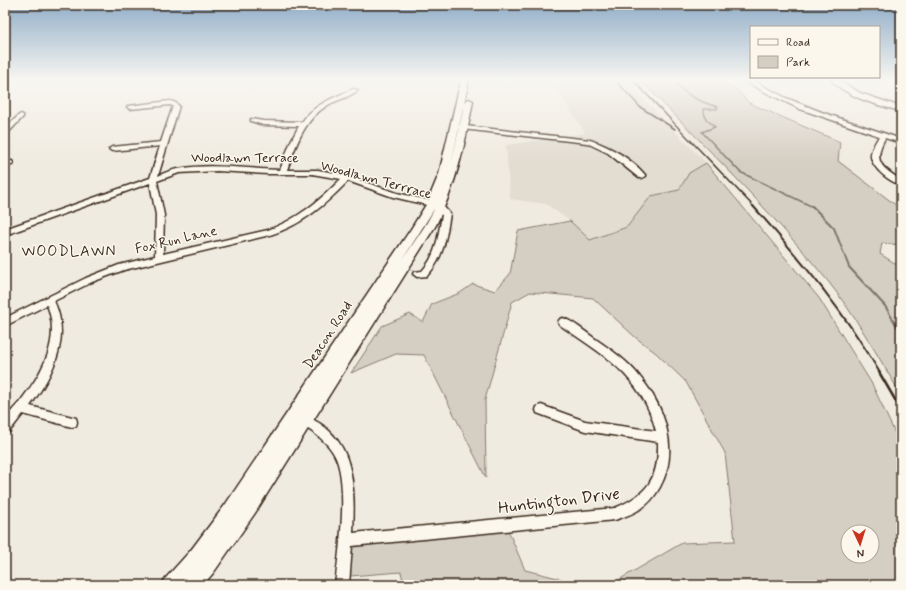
<svg xmlns="http://www.w3.org/2000/svg" width="906" height="590" viewBox="0 0 906 590" font-family="Mynerve,sans-serif">
<rect width="100%" height="100%" fill="#f0ebe0"/>
<filter id="ink" filterUnits="userSpaceOnUse"><feTurbulence type="fractalNoise" baseFrequency=".025" numOctaves="2"/><feDisplacementMap in="SourceGraphic" scale="8" xChannelSelector="R" yChannelSelector="G"/><feConvolveMatrix kernelMatrix="1 2 1 2 8 2 1 2 1" color-interpolation-filters="sRGB"/></filter>
<g filter="url(#ink)">
<path fill="#e2dcd1" d="M551,80H625L706,163L689,173L679,190L651,196L627,227L590,240L570,221L546,204L510,199L506,145L585,133Z"/>
<g fill="#d5cec3" stroke="#887c70" fill-rule="evenodd">
<path d="M640,80H716L736,89L749,103L840,142L838,161L901,209V245L882,243L880,254L901,267V395C878,356 855,315 827,280C769,209 704,145 640,80Z"/>
<path d="M706,163L819,298L872,384L901,446V585H610L682,543L735,541L725,453L686,382L656,353L635,337L593,298L530,292L512,302L485,400L486,478L424,355L396,354L351,373L382,326L410,314L423,322L432,304L460,293L473,284L495,291L510,274L518,231L570,221L590,240L627,227L651,196L679,190L689,173ZM848,532H872V556H848Z"/>
<path d="M508,530L525,570L586,585H404L401,572L350,576L347,570L349,542Z"/>
</g>
<g fill="none" stroke-linecap="round" stroke-linejoin="round">
<path stroke="#7f7367" stroke-width="1.5" d="M673,80C685,95 700,102 718,107L717,109H703L706,119L715,127L702,132L740,172L813,207"/>
<path stroke="#7f7367" stroke-width="2" d="M812,206L834,228L849,267L885,306L901,333"/>
<defs>
<g id="minor">
<path d="M744,80H752L786,98L824,113L901,139V143L885,138C873,161 880,167 901,180V185C890,182 873,169 871,157C870,150 876,142 879,136L800,109L763,91Z"/>
<path d="M831,80H838L860,93L901,107V111C877,105 849,98 831,80Z"/>
<path d="M353,89L358,90C350,97 337,100 328,105C304,119 296,145 287,170H318L341,174L397,193L432,201L444,207L450,214C446,237 444,258 427,276L417,277L413,274L414,272L422,271C437,255 438,235 442,215L427,205L393,197L348,181C325,205 302,225 270,235L124,270L92,282L54,301C72,339 52,376 30,406L72,417L76,418L77,422L76,426L72,427L23,414L9,432L5,433C5,430 4,424 5,421C6,415 19,404 22,399C43,372 61,339 47,305L5,326V318L86,278L119,265L155,256L156,215L150,183L5,235V229L150,178L160,146L112,151L109,149L112,147L161,142L173,106L170,105L130,109L127,107L128,106L170,101L176,103L179,106L158,176C164,173 171,170 178,169C211,163 247,169 280,170L291,141L299,126L263,125L251,121V119L263,121L302,122C314,104 334,98 353,89ZM217,171L268,174H312L341,179C319,201 298,219 268,230L163,254L164,215L157,181L179,173Z"/>
<path d="M21,114L23,115V117L7,134L5,135V129L19,115Z"/>
<path d="M456,125L590,140C611,147 632,159 646,176L642,178H639L608,153L587,143L454,128L453,127Z"/>
<path d="M5,161H12L13,163L12,165H5Z"/>
<path d="M563,318C574,322 584,331 594,338C610,349 628,361 640,377C665,407 680,451 660,487C655,496 649,504 640,509C633,514 623,517 615,520L352,546L349,585H335C339,553 349,484 335,456C328,442 314,432 301,425L300,421L301,417L305,416C356,436 355,487 353,533L615,508C648,494 659,478 658,442L585,431L537,413L536,410L537,407L541,405L585,421L656,431C643,377 602,354 560,325L558,322L560,319Z"/>
</g>
<path id="major" d="M461,80H469L451,165L465,101L469,99L473,101C465,145 456,185 436,225L255,513L214,572L203,585H162L165,579L191,550L225,505L411,229L427,203L439,174ZM436,206L426,224L403,259Z"/>
</defs>
<use href="#minor" stroke="#3b2a1e" stroke-width="3"/>
<use href="#major" stroke="#3b2a1e" stroke-width="3"/>
<use href="#minor" fill="#fbf7ec" fill-rule="evenodd"/>
<use href="#major" fill="#fbf7ec" fill-rule="evenodd"/>
<g stroke="#3b2a1e" stroke-width="1.5">
<path d="M615,80L640,107L675,129"/>
<path d="M633,80L754,207"/>
</g>
<path stroke="#3b2a1e" stroke-width="2" d="M753,206C799,258 845,312 880,373"/>
<path stroke="#3b2a1e" stroke-width="2.5" d="M879,372L901,410"/>
</g>
</g>
<linearGradient id="sky" x2="0" y2="1"><stop stop-color="#90adc8"/><stop offset="0.49" stop-color="#f8f6f1"/><stop offset="1" stop-color="#f8f6f1" stop-opacity="0"/></linearGradient>
<rect width="906" height="163" fill="url(#sky)"/>
<g text-anchor="middle" dominant-baseline="central" stroke-width="3" stroke-linejoin="round" paint-order="stroke">
<g font-size="14" fill="#3b2a1e" stroke="#fbf7ec">
<text x="245" y="158">Woodlawn Terrace</text>
<text transform="translate(376 180) rotate(15)">Woodlawn Terrrace</text>
<text transform="translate(176 240) rotate(-13)">Fox Run Lane</text>
<text transform="translate(328 335) rotate(-57)">Deacon Road</text>
</g>
<g font-size="15" letter-spacing="1" fill="#3b2a1e" stroke="#fbf7ec">
<text x="69" y="252">WOODLAWN</text>
</g>
<g font-size="17" fill="#3b2a1e" stroke="#fbf7ec">
<text transform="translate(559 501) rotate(-7)">Huntington Drive</text>
</g>
</g>
<rect width="906" height="590" fill="none" stroke="#fbf7ec" stroke-width="20"/>
<rect x="10" y="10" width="886" height="570" fill="none" stroke="#3b2a1e" stroke-width="1.5" filter="url(#ink)"/>
<rect x="750" y="26" width="130" height="52" fill="#fbf7ec" stroke="#aea59a"/>
<rect x="758" y="39" width="20" height="6" fill="#fbf7ec" stroke="#aea59a"/>
<text x="786" y="46" font-size="12" fill="#3b2a1e">Road</text>
<rect x="758" y="56" width="20" height="12" fill="#d5cec3" stroke="#aea59a"/>
<text x="786" y="66" font-size="12" fill="#3b2a1e">Park</text>
<g transform="translate(860 544) rotate(176)"><circle r="19" fill="#fbf7ec" stroke="#aea59a"/>
<path d="M0-3L7 15L0 10L-7 15Z" fill="#c8321e"/>
<text y="-6" font-size="11" font-weight="bold" text-anchor="middle" fill="#3b2a1e">N</text>
</g>
</svg>
